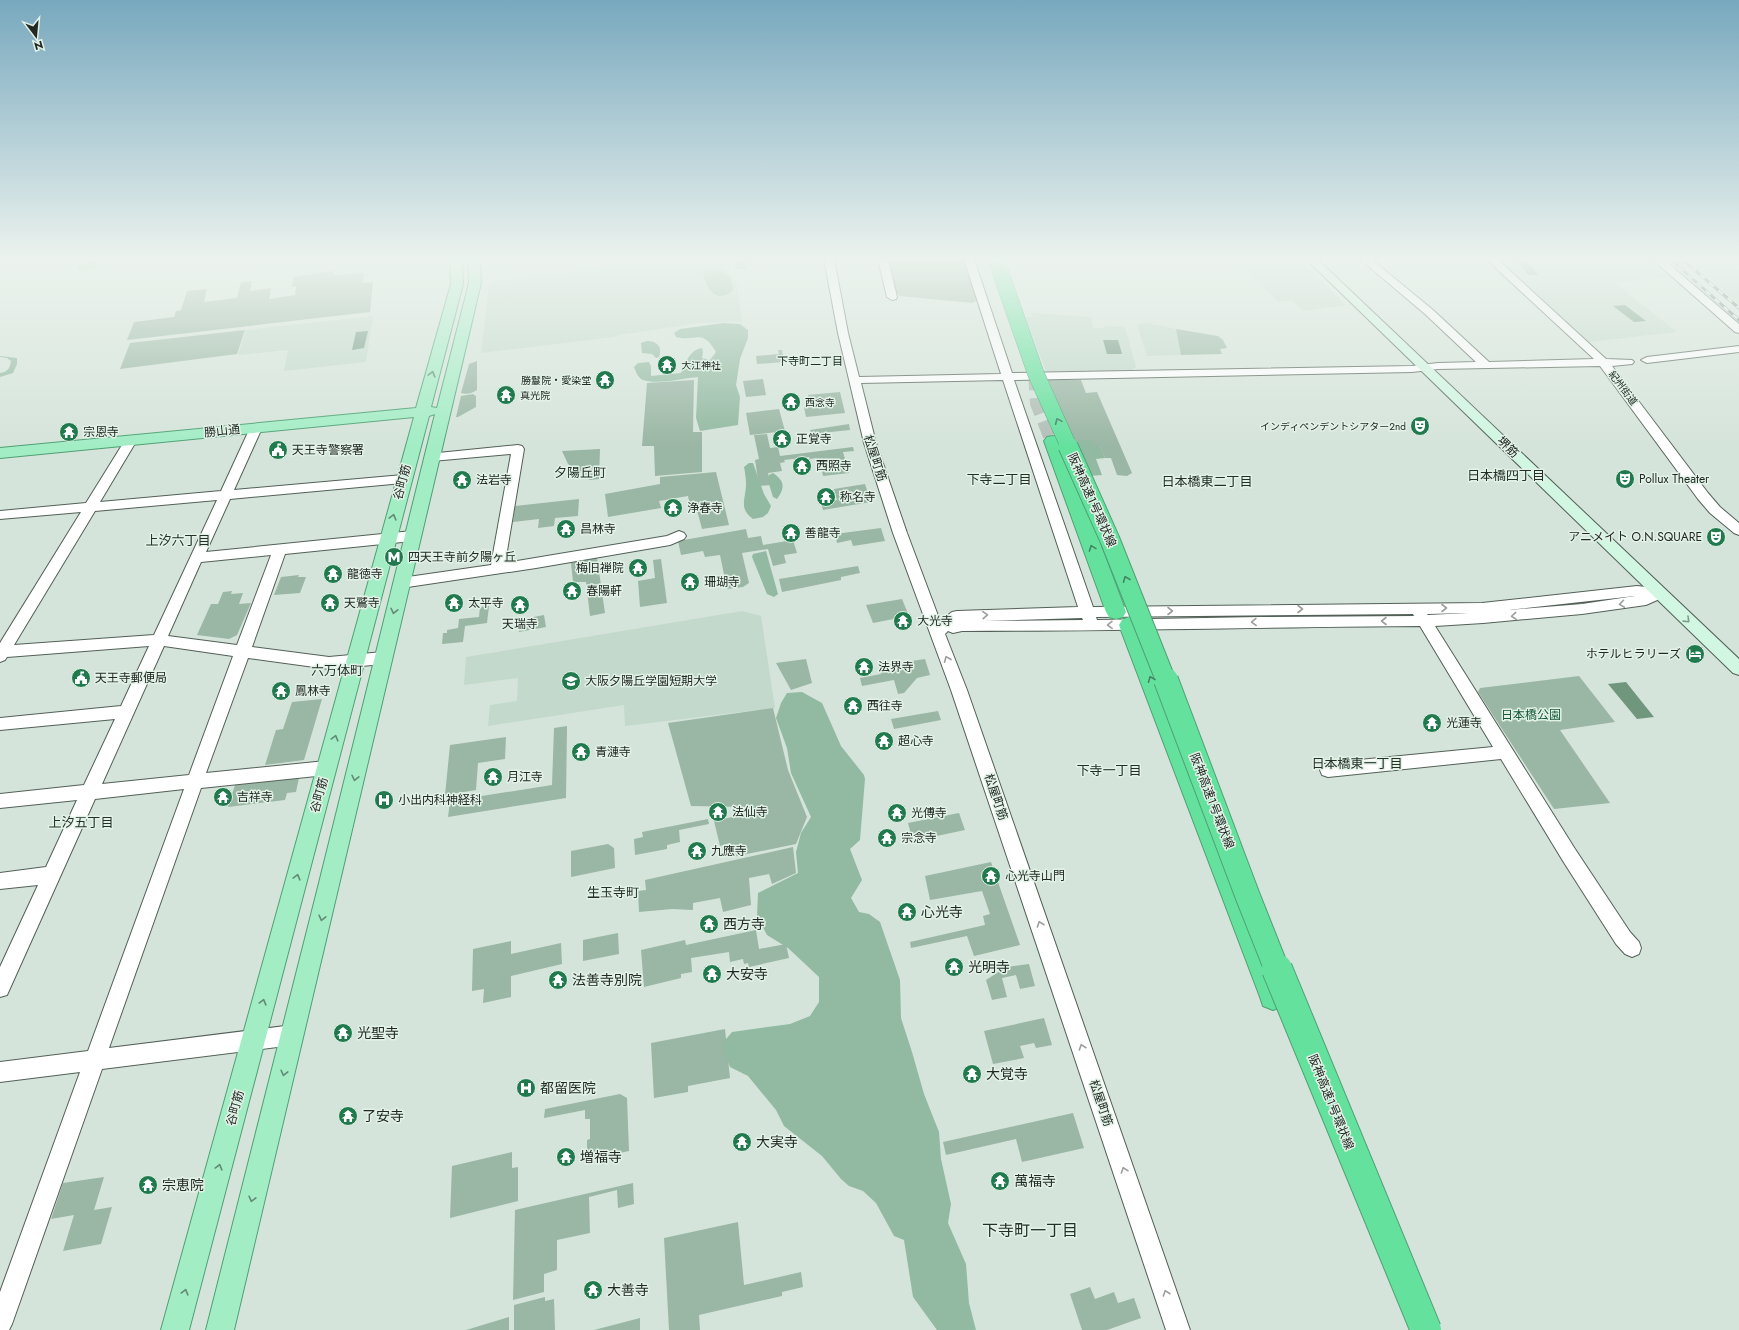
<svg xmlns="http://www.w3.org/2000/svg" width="1739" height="1330" viewBox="0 0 1739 1330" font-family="Jost,'Noto Sans JP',sans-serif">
<rect width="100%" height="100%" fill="#d5e4da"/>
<g fill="#c3d9cc">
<path d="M681,259H692L728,270L732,275L737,285L742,321L700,323L619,335L615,337L481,353L489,284L493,282L614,267V264Z"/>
<path d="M1267,259H1299L1346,305L1303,311L1292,300L1278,302L1241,264L1243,262Z"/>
<path d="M1498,259H1648L1667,276L1666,277L1615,283L1677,332L1589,342Z"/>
<path d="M1686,259H1723L1739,270V304Z"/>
<path d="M1031,313L1091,317L1093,328H1105V326L1125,327L1136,367L1131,371H1046L1025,317H1033Z"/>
<path d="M373,316L366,362L284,371L288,350L238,355L246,330Z"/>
<path d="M1147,323L1176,329L1181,355L1147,356L1137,325Z"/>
<path d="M742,611L761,616L775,708L625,726L624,705L488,726L490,705L517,701L518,678L464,685L466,657Z"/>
</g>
<g fill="#9ab6a4">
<path d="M736,259H769V262H747L746,269H735Z"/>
<path d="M889,259H963L977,300L973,303L900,296L896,292Z"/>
<path d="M333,271V275L364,273L363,283L373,282L370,312L127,340L134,322L174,317L176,311L181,310L187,291L207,289L204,302L237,298L241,282L252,281L250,291L271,288L269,299L295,295L296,286L292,287L294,277Z"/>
<path d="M1176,329L1218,336L1223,340L1227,348L1220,349L1222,354L1181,355Z"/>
<path d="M245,330L237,354L120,369L130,343Z"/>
<path d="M778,350H782L784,362L757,364L756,356L779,354Z"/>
<path d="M477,361V390C472,393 467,395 461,393L469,364Z"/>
<path d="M763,379L766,395L746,397L743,381Z"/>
<path d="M694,380L693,432H702V472L655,476L654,446H642L647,383Z"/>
<path d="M1048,380H1081L1086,393L1097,392L1132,473L1127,476L1117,475L1111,458H1105L1100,446H1094L1074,441Z"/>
<path d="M840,392L845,413L806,417L804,407L810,406L808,395Z"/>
<path d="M473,394L476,396V407L458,417H456L461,396Z"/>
<path d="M779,409L785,431L750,435L746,413Z"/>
<path d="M849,424L850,430L811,434L810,430Z"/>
<path d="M767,434L770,448L778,447L780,456L853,447L854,451L843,452L849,473L823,476L820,461H817L816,458L810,459L809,457L784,460L785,462L780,463L782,471L768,473L771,485L759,486L755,460L759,459L754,435Z"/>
<path d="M600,449L599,479L590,480L568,464L562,451Z"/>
<path d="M716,472L729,525L702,529L697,510H691L688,496L659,501L661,508L608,517L605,494L660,484V477Z"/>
<path d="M865,484L871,502L823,510L821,503L837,500L834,489Z"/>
<path d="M579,499L578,516L555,518L554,526L538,528L539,519L513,522L515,506Z"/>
<path d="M881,528L885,541L853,546L851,540L837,543L835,534Z"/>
<path d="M746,529L748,538L761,536L763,545L793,540L797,553L784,555L786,563L773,566L768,549L742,553L749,583L743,587L727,589L720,555L705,557L703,551L681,555L678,541Z"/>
<path d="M597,558L605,613L590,616L586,582H573L571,563Z"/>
<path d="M661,559L667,603L640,607L638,581L655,578L653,560Z"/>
<path d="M858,566L860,573L841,577V580L782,592L779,579Z"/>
<path d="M299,575L298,577H306L300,593L274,595L281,577Z"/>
<path d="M232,591L231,594L243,593L239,604L251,603L237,635L229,639L197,635L211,604H218L223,592Z"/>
<path d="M902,599L909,616L873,623L866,605Z"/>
<path d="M489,606L487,623L465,626L463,642L442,644L443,633H447V630L458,628L459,619L479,617L480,607Z"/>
<path d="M544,615L546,627L519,632L518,620Z"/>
<path d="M806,659L812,683L791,690L776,663Z"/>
<path d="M925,659L930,675L917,678L904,693L898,694L894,680L862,686L860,678L881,674L879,666Z"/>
<path d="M1579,676L1615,722L1560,730L1610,803L1554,809L1478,692L1480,688Z"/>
<path d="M322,699L304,760L265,765L276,730L283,729L292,702Z"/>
<path d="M773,708L788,770L807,817L796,844L732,857L730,843L720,846L714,821L746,814L745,807L691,806L668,723Z"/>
<path d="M938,711L941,720L894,729L891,719Z"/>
<path d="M567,726L566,798L448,817L450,801L552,785L554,728Z"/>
<path d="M506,737L505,759L478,763L476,790L445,795L450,745Z"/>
<path d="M299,778L296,792L287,793L285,800L228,807L235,785Z"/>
<path d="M959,813L965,830L913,841L908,823Z"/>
<path d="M708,819L709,824L679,830L680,842L667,845V849L635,855L634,839L643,837L642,832Z"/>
<path d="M608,844L614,848L615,868L571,877V851Z"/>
<path d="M793,847L796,873L772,884L769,874L749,878L751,905L723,912L720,898L693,903V910L672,909L639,912L638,891L646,890L645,880Z"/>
<path d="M991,862L1020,945L974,956L967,936L911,948L910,942L985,925L983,916L990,914L982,891L930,900L925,876Z"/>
<path d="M756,930L759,949L786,944L789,958L749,967L748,963L744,964L743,959L730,962L729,952L691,958L692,972L681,974V978L644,987L641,950L685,940L686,945Z"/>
<path d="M618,933L619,954L583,961V940Z"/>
<path d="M511,941V954L561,943L562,964L511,976V997L483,1003L484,989L472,991L473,949Z"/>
<path d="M1029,964L1035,986L1020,989L1016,975L1002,978L1007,997L992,1000L986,980L1006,967Z"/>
<path d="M1044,1018L1052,1045L1036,1048L1034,1043L1020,1046L1024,1058L993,1064L984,1031Z"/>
<path d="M725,1029L730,1078L688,1086V1092L654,1098L651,1043Z"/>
<path d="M620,1094L627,1098L629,1151L587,1160V1140L590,1139V1119H585V1110L544,1118L545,1109Z"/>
<path d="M1073,1113L1084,1148L1022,1162L1016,1139L946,1155L943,1142Z"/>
<path d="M512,1152V1168L518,1167V1201L450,1218L452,1166Z"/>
<path d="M104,1177L94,1210L112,1207L101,1244L63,1251L74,1215L51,1219L63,1183Z"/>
<path d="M633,1183L634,1204L618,1208L617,1190L589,1197L590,1233L557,1240V1270L544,1274V1292L513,1300L515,1210Z"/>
<path d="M738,1222L744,1285L801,1272L803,1287L782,1292V1296L699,1315L700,1330H669L664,1238Z"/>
<path d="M1090,1287L1095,1299L1114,1292L1118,1303L1134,1298L1141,1318L1107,1330H1082L1070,1294Z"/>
<path d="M545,1297V1301L554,1299L555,1330H514V1305Z"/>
<path d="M509,1317V1330H466Z"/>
<path d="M640,1318V1330H594Z"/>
</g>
<g fill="#92b9a1">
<path d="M98,260L96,269L85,271L78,270L79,265L90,261Z"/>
<path d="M707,269C725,271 731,270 733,290C716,306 705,287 703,271Z"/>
<path d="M724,323L740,324L748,330V338L740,359L736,385L740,397L738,425L700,431L696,418L698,377C684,378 657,385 643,380C638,378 636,372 634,367L638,363L649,362L651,366V376L681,373C686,363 689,350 702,348L703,352L702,358L710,360L716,352C702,328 697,342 676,337L674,333L680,329Z"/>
<path d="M647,341C657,341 663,347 659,357L656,358L652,354L642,353L641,343Z"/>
<path d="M0,356L17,358V364L13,373L0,377V373C8,372 10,368 11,361L7,358L0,357Z"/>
<path d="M1091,440L1094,446H1100L1105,458L1096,459L1102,475L1089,476L1074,441Z"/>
<path d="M749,463H753L764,494L771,506L768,513L763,517L753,519C738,508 746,499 746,484C746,478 745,472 744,467Z"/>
<path d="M773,473C785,481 785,488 777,499L773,497L769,484V475Z"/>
<path d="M766,551L778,594L774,597L767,594L752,557L753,554Z"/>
<path d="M802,692L822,703L841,746L864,775L865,779L860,840L850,849L862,880L851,898L859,912L869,914L880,922L900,980L901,1018L912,1052L924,1094L939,1132L941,1159L951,1204L948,1223L966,1264L969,1303L976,1330H937L913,1297L904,1240L894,1236L876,1203L863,1191L849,1186L841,1179L822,1156L784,1126L776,1110L748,1076L730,1067L721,1045L732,1032L790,1024L810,1016L819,1002V977L788,948L767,935L757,916L758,893L798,873L796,852L801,833L811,817L791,773L787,748L776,718L781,703L787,693Z"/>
</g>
<g fill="#70967e">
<path d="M1517,260L1527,261L1538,275H1528Z"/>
<path d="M1625,305L1646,321L1634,322L1613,306Z"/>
<path d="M368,331L364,348L352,350L356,332Z"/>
<path d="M1103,340H1118L1122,354H1107Z"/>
<path d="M1626,682L1654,717L1637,719L1608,684Z"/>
</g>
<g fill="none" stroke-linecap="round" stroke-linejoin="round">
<path stroke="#b1beb6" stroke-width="16" stroke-dasharray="16 8" stroke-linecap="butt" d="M1036,374L1038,403L1053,441"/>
<defs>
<g id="tertiary">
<path d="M824,259H834L848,333L859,377L1001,374L964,259H974L1012,373L1412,366L1438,363L1476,362L1425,314L1360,259H1371L1433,310L1489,362L1594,359L1486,259H1497L1606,359L1632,360L1634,362L1632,364L1612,366L1708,493L1720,507L1739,523V535L1734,533L1710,513L1698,499L1600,366L1438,369L1412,372L1014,380L1093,607L1482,603L1637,586L1664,589L1666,593L1664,597L1646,605L1582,614L1483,623L1435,626L1575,849L1630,932L1639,942L1641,948L1639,954L1632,957L1625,954L1616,944L1563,861L1501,759L1328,777L1322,775L1320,770L1322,765L1328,763L1493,747L1420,626C1267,627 1115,631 962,631L953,633L948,631L945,634L967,690L1190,1330H1166L951,690L893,533L864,443L838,333ZM1003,380L1078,607L957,611L952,612L940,621L907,533L876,443L861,383ZM1635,596L1582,604L1509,610ZM1468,613L1428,615L1427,614ZM1413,614L1414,616L1259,617L1097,620L1096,617ZM1082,618L1083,620L985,621Z"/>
<path d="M878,259H888L897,297L896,299L892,300L887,297Z"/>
<path d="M1652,259H1663L1739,324V333L1735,332Z"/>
<path d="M1739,346V352L1647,363L1641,360L1647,357Z"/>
<path d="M256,424L260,425L262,428L234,490L403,475L407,476L409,479L407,482L403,483L230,499L206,552L412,531L417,533L419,536L417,539L412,541L285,554L252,647L329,657L383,652L388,654L390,658L388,662L383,664L329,669L248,658L206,773L326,761L332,763L334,768L332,773L326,775L201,788L109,1048L293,1025L300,1028L303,1035L300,1042L293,1045L102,1069L12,1324L9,1330H0V1292L80,1072L0,1082V1062L88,1051L184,789L95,799L7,995L0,997V967L38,885L0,889V873L46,867L77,800L0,808V794L84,785L115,719L0,730V718L121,706L149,646L7,657L5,660L0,662V643L81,512L0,519V511L86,503L127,437H135L137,440L100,502L221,491L250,428L252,425ZM217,500L154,635L14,645L95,511ZM271,555L237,645L168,636L201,562ZM164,646L233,656L189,775L102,784Z"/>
<path d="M518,445L522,446L524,449L505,563L667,536L679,531L684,533L686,536L684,539L670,545L536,568L401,588L396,587L394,583L396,579L401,578L491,565L511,454L432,461L428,460L426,457L428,454Z"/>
</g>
<path id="secondary" d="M1306,259H1317L1739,659V675L1733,673Z"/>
<path id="primary" d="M450,259H462L463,284L431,407L437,408L469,283L468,259H480L481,283L234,1330H206L318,887L435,414L429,416L189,1330H161L414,417L0,458V448L416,408L451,284Z"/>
<g id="motorway">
<path d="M988,259H1002L1007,271L1005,274L1000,275L995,274Z"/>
<path d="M1053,436L1059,437L1062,441L1126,612L1123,617L1116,619L1109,617L1106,612L1044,441L1047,437Z"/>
<path d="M1129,617L1136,620L1139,625L1286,997L1283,1006L1273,1010L1263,1006L1260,997L1119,625L1122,620Z"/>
</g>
</defs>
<use href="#tertiary" stroke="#526057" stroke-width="2"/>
<use href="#secondary" stroke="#526057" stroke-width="2"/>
<use href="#primary" stroke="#4ea073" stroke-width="2"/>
<use href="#motorway" stroke="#4ea073" stroke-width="2"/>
<use href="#tertiary" fill="#fff" fill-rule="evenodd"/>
<use href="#secondary" fill="#d1f6e2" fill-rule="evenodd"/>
<use href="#primary" fill="#a3edc5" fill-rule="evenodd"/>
<use href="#motorway" fill="#65e19e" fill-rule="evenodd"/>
<defs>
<g id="rail">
<path d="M1670,259L1739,320"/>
<path d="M1682,259L1739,308"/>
</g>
</defs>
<use href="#rail" stroke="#6c756f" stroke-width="3"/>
<use href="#rail" stroke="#e2f2e7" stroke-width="2" stroke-dasharray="6" stroke-linecap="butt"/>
<defs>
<path id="motorway-bridge-far3" d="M1000,271L1036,374L1069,447"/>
<path id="motorway-bridge-far2" d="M1068,446L1110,540L1166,681"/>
<path id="motorway-bridge-far1" d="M1166,680L1248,897L1277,970"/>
<path id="motorway-bridge" d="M1277,969L1426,1330"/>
</defs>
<use href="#motorway-bridge-far3" stroke="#4ea073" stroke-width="17" stroke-linecap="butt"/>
<use href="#motorway-bridge-far2" stroke="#4ea073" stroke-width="21" stroke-linecap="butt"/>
<use href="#motorway-bridge-far1" stroke="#4ea073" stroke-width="26" stroke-linecap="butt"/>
<use href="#motorway-bridge" stroke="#4ea073" stroke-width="32" stroke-linecap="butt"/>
<use href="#motorway-bridge-far3" stroke="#65e19e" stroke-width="16"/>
<use href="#motorway-bridge-far2" stroke="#65e19e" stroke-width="19"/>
<use href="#motorway-bridge-far1" stroke="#65e19e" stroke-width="24"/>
<use href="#motorway-bridge" stroke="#65e19e" stroke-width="30"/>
</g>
<defs><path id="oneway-chevron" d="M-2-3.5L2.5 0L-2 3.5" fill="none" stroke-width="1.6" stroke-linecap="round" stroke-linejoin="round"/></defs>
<g stroke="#628a74">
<use href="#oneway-chevron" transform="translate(432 374) rotate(-75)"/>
<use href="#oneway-chevron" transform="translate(393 517) rotate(-75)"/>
<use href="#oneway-chevron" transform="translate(394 611) rotate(103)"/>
<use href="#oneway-chevron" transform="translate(335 738) rotate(-75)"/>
<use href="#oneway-chevron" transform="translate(355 778) rotate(103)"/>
<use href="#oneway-chevron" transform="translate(297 877) rotate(-75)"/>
<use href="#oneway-chevron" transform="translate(322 918) rotate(104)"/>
<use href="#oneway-chevron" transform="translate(263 1002) rotate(-75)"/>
<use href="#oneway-chevron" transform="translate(284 1073) rotate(104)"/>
<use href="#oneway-chevron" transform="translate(219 1167) rotate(-75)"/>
<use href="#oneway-chevron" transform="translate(252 1199) rotate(104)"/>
<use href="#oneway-chevron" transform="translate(185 1292) rotate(-75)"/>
</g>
<g stroke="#448461">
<use href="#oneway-chevron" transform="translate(1058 421) rotate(-114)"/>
<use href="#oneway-chevron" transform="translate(1092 548) rotate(-110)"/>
<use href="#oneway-chevron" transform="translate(1126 579) rotate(-112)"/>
<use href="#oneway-chevron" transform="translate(1151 679) rotate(-112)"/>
</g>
<g stroke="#9c9e9c">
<use href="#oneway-chevron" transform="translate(1622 604) rotate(172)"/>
<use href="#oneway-chevron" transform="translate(1444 608)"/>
<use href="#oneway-chevron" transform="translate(1300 609)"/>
<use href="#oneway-chevron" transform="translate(1170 611)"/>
<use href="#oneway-chevron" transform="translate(985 615) rotate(-2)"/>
<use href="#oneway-chevron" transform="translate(1514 616) rotate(175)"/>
<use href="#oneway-chevron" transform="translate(1384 621) rotate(180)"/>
<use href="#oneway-chevron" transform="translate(1254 622) rotate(179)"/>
<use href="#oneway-chevron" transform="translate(1110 625) rotate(179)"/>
<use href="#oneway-chevron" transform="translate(947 659) rotate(-112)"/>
<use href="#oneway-chevron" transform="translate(1040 924) rotate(-109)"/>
<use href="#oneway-chevron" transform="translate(1082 1047) rotate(-109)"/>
<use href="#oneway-chevron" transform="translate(1124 1170) rotate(-109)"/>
<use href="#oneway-chevron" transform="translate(1166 1293) rotate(-109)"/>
</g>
<use stroke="#82998c" href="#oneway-chevron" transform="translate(1687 620) rotate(44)"/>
<linearGradient id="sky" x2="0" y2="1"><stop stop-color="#78a8be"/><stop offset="0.58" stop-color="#ecf3ee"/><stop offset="1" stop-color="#ecf3ee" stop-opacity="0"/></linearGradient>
<rect width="1739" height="446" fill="url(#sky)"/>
<defs>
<symbol id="temple-disc" viewBox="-11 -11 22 22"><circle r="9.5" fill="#207a4e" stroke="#e2f2e7"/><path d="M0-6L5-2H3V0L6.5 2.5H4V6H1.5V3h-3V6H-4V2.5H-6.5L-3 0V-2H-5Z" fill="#fff"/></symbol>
<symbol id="theatre-disc" viewBox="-11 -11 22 22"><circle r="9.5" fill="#207a4e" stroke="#e2f2e7"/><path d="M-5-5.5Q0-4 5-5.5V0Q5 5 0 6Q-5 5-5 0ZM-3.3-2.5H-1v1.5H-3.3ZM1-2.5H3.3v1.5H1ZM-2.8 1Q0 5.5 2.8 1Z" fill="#fff"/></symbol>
<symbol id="civic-disc" viewBox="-11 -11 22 22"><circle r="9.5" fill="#207a4e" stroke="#e2f2e7"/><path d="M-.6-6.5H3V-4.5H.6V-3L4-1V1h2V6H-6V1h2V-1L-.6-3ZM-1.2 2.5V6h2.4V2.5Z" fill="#fff"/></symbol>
<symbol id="metro-disc" viewBox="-11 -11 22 22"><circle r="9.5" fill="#207a4e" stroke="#e2f2e7"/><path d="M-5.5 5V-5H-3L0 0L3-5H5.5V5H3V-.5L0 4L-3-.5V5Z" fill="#fff"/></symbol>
<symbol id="hotel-disc" viewBox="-11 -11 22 22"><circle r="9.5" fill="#207a4e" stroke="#e2f2e7"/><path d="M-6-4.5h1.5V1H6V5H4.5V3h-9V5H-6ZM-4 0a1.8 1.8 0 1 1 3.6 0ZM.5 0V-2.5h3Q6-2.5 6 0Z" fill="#fff"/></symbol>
<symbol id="university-disc" viewBox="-11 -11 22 22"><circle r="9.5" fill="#207a4e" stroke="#e2f2e7"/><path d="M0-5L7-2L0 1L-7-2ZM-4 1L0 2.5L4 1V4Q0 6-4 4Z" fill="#fff"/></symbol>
<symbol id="hospital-disc" viewBox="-11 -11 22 22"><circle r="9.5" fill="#207a4e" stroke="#e2f2e7"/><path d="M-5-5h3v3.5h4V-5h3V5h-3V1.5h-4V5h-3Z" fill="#fff"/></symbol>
</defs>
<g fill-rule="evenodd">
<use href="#temple-disc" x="656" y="354" width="22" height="22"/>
<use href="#temple-disc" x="594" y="369" width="22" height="22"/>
<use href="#temple-disc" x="495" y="384" width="22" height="22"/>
<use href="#temple-disc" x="780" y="391" width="22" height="22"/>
<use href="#theatre-disc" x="1409" y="415" width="22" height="22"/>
<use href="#temple-disc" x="58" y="421" width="22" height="22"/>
<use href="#temple-disc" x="771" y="428" width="22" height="22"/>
<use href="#civic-disc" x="267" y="439" width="22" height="22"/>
<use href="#temple-disc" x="791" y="455" width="22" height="22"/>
<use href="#theatre-disc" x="1614" y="468" width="22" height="22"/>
<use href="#temple-disc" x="451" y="469" width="22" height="22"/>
<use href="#temple-disc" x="815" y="486" width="22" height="22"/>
<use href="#temple-disc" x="662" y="497" width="22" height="22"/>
<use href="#temple-disc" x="555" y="518" width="22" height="22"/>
<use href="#temple-disc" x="780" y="522" width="22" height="22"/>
<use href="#theatre-disc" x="1705" y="526" width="22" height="22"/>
<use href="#metro-disc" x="383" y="546" width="22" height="22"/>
<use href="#temple-disc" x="627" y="557" width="22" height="22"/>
<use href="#temple-disc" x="322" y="563" width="22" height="22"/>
<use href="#temple-disc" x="679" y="571" width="22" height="22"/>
<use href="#temple-disc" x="561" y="580" width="22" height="22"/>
<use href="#temple-disc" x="319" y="592" width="22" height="22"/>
<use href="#temple-disc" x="443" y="592" width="22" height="22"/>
<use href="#temple-disc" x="509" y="594" width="22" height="22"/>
<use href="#temple-disc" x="892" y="610" width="22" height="22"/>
<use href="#hotel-disc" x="1684" y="643" width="22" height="22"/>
<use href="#temple-disc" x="853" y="656" width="22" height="22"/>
<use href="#civic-disc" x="70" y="667" width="22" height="22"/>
<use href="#university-disc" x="560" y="670" width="22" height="22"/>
<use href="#temple-disc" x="270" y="680" width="22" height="22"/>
<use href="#temple-disc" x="842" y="695" width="22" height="22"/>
<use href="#temple-disc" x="1421" y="712" width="22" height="22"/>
<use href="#temple-disc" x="873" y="730" width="22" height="22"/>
<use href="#temple-disc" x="570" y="741" width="22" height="22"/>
<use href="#temple-disc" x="482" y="766" width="22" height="22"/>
<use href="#temple-disc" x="212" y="786" width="22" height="22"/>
<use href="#hospital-disc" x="373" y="789" width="22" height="22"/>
<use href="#temple-disc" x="707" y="801" width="22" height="22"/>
<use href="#temple-disc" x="886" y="802" width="22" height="22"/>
<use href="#temple-disc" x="876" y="827" width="22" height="22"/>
<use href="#temple-disc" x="686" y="840" width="22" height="22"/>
<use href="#temple-disc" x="980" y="865" width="22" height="22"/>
<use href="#temple-disc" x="896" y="901" width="22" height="22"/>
<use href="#temple-disc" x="698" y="913" width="22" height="22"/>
<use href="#temple-disc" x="943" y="956" width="22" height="22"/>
<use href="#temple-disc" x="701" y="963" width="22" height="22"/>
<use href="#temple-disc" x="547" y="969" width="22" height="22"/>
<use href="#temple-disc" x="332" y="1022" width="22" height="22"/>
<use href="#temple-disc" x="961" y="1063" width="22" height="22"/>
<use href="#hospital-disc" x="515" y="1077" width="22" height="22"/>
<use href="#temple-disc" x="337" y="1105" width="22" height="22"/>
<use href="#temple-disc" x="731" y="1131" width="22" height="22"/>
<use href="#temple-disc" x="555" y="1146" width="22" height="22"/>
<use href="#temple-disc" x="989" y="1170" width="22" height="22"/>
<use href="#temple-disc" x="137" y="1174" width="22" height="22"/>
<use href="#temple-disc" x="582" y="1279" width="22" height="22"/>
</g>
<g text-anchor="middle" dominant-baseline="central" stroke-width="3" stroke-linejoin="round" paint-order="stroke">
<g font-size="10" fill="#222824" stroke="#e2f2e7" text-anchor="start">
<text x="681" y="365">大江神社</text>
<text x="591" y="380" text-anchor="end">勝鬘院・愛染堂</text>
<text x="520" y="395">真光院</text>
<text x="805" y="402">西念寺</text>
<text x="1406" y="426" text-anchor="end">インディペンデントシアター2nd</text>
</g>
<g font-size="10" fill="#222824" stroke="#e2f2e7">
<text transform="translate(1623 388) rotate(53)">紀州街道</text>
</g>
<g font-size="11" fill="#232f27" stroke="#e2f2e7">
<text x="810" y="361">下寺町二丁目</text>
</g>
<g font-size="12" fill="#222824" stroke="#e2f2e7">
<text transform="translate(222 431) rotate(-6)">勝山通</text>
<text transform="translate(1508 447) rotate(44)">堺筋</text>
<text transform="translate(875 458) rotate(72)">松屋町筋</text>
<text transform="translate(402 482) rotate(-75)">谷町筋</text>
<text transform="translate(1092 500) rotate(66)">阪神高速1号環状線</text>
<text transform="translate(319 795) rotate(-75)">谷町筋</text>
<text transform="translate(996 797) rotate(71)">松屋町筋</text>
<text transform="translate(1212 801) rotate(69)">阪神高速1号環状線</text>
<text transform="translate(1331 1102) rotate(68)">阪神高速1号環状線</text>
<text transform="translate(1101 1103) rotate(71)">松屋町筋</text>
<text transform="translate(235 1108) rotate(-75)">谷町筋</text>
</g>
<g font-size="12" fill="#222824" stroke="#e2f2e7" text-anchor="start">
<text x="83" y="432">宗恩寺</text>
<text x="796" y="439">正覚寺</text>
<text x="292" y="450">天王寺警察署</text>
<text x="816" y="466">西照寺</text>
<text x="1639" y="479">Pollux Theater</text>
<text x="476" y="480">法岩寺</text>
<text x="840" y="497">称名寺</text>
<text x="687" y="508">浄春寺</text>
<text x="580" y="529">昌林寺</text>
<text x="805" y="533">善龍寺</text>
<text x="1702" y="537" text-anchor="end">アニメイト O.N.SQUARE</text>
<text x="408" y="557">四天王寺前夕陽ヶ丘</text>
<text x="624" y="568" text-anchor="end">梅旧禅院</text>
<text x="347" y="574">龍徳寺</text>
<text x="704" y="582">珊瑚寺</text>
<text x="586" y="591">春陽軒</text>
<text x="344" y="603">天鷲寺</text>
<text x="468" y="603">太平寺</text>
<text x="917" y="621">大光寺</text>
<text x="520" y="624" text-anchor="middle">天瑞寺</text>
<text x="1681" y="654" text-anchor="end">ホテルヒラリーズ</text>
<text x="878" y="667">法界寺</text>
<text x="95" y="678">天王寺郵便局</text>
<text x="585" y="681">大阪夕陽丘学園短期大学</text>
<text x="295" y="691">鳳林寺</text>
<text x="867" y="706">西往寺</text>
<text x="1446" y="723">光蓮寺</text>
<text x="898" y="741">超心寺</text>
<text x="595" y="752">青漣寺</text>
<text x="507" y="777">月江寺</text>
<text x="237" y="797">吉祥寺</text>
<text x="398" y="800">小出内科神経科</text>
<text x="732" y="812">法仙寺</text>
<text x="911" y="813">光傅寺</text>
<text x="901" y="838">宗念寺</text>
<text x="711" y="851">九應寺</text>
<text x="1005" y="876">心光寺山門</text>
</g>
<g font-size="12" fill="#155737" stroke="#e2f2e7">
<text x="1531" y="715">日本橋公園</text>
</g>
<g font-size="13" fill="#232f27" stroke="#e2f2e7">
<text x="580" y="472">夕陽丘町</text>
<text x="1506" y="475">日本橋四丁目</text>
<text x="999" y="479">下寺二丁目</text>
<text x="1207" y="481">日本橋東二丁目</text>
<text x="178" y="540">上汐六丁目</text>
<text x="337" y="670">六万体町</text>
<text x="1357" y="763">日本橋東一丁目</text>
<text x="1109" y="770">下寺一丁目</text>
<text x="81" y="822">上汐五丁目</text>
<text x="613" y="892">生玉寺町</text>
</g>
<g font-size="14" fill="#222824" stroke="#e2f2e7" text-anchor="start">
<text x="921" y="912">心光寺</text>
<text x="723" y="924">西方寺</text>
<text x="968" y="967">光明寺</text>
<text x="726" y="974">大安寺</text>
<text x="572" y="980">法善寺別院</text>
<text x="357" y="1033">光聖寺</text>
<text x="986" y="1074">大覚寺</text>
<text x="540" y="1088">都留医院</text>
<text x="362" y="1116">了安寺</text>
<text x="756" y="1142">大実寺</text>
<text x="580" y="1157">増福寺</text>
<text x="1014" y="1181">萬福寺</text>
<text x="162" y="1185">宗恵院</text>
<text x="607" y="1290">大善寺</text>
</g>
<g font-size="16" fill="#232f27" stroke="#e2f2e7">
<text x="1030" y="1230">下寺町一丁目</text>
</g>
</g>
<g transform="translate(36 36) rotate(164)" stroke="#e2f2e7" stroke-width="3" paint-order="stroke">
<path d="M0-3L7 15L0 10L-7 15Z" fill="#222824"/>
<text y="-6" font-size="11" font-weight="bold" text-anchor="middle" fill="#222824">N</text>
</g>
</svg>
